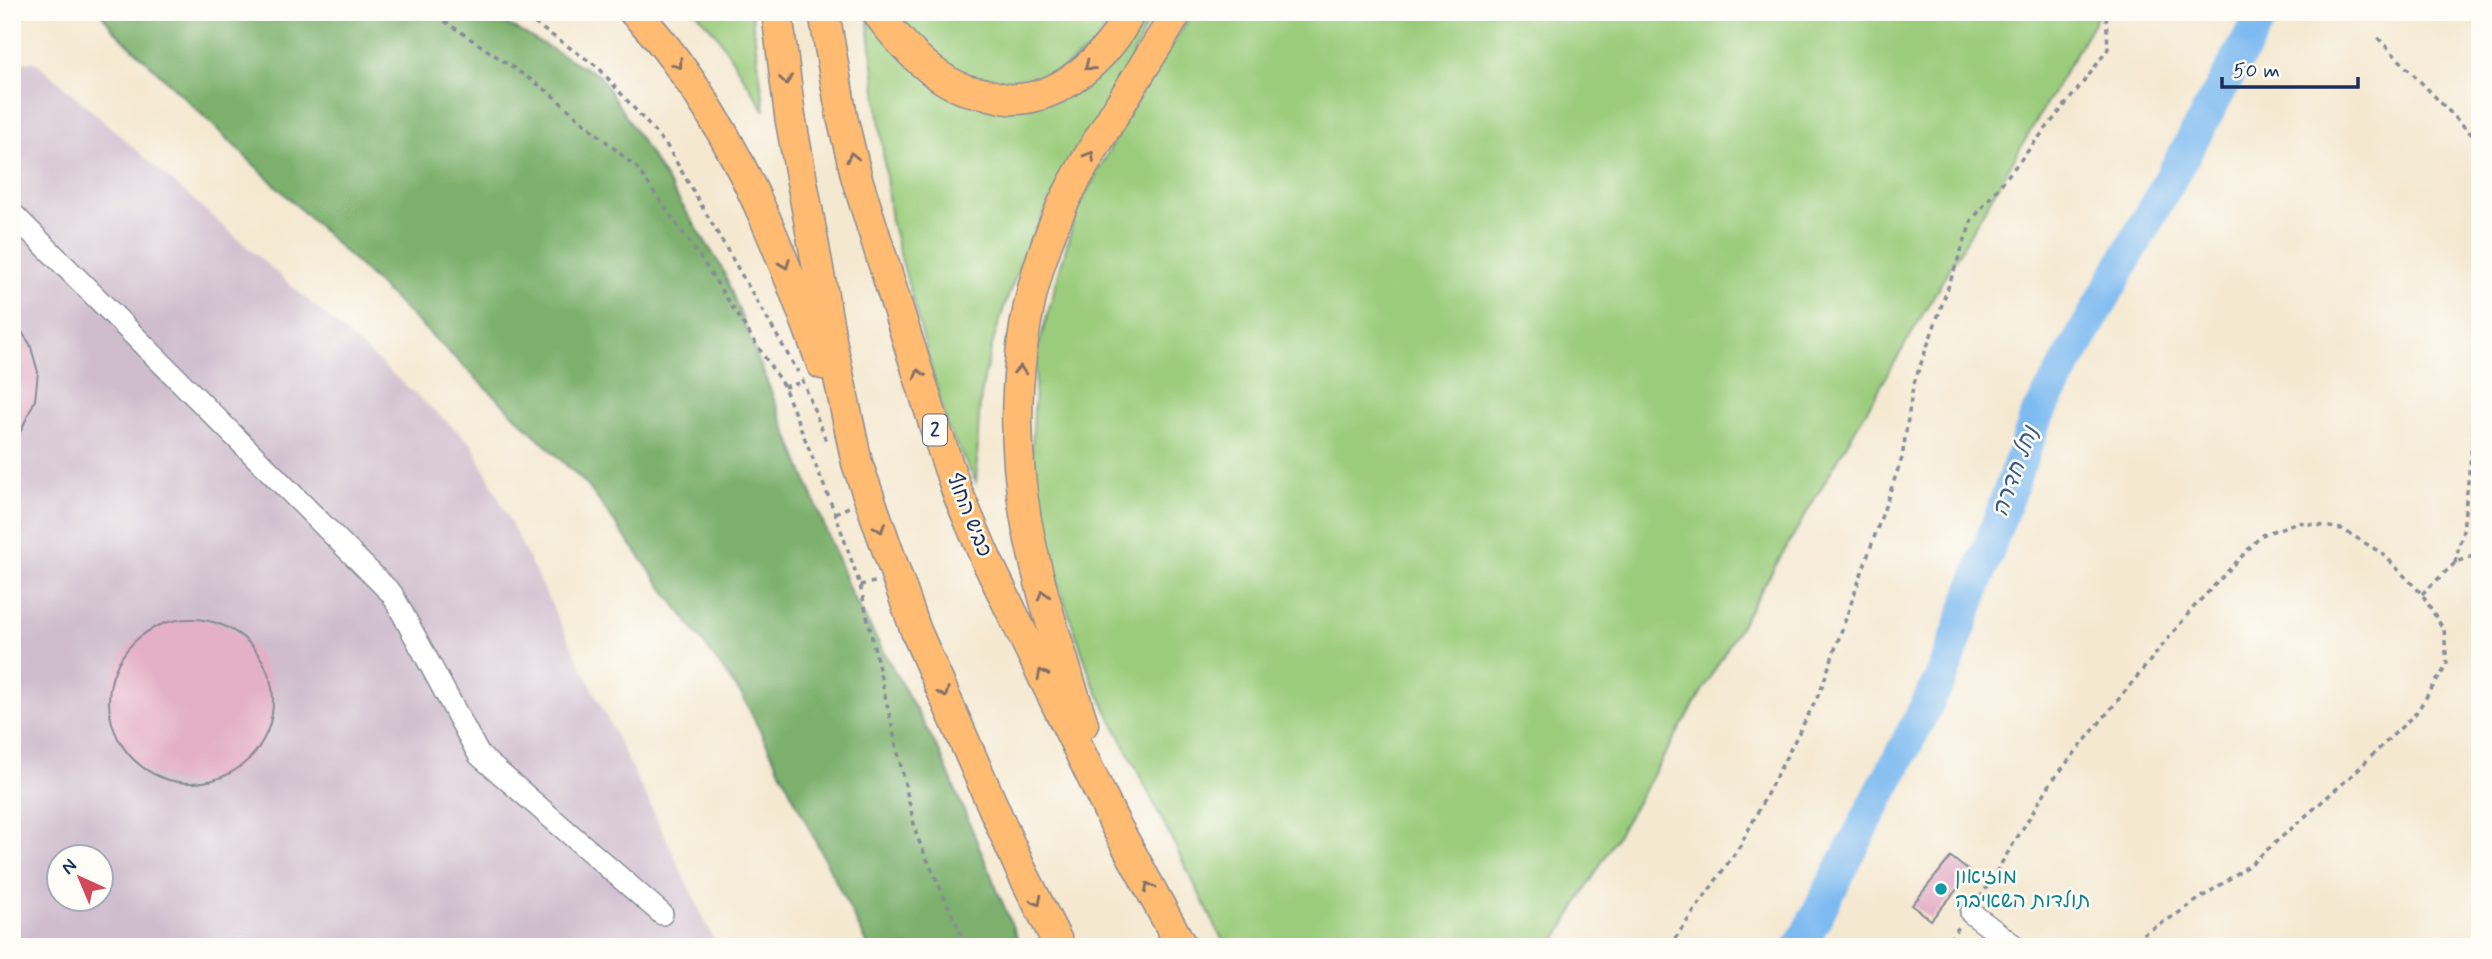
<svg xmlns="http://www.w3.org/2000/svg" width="2492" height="959" viewBox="0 0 2492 959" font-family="Mynerve,'Playpen Sans Hebrew',sans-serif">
<rect width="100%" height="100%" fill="#fdfcf7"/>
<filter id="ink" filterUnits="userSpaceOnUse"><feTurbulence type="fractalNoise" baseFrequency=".0143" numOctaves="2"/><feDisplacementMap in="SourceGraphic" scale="14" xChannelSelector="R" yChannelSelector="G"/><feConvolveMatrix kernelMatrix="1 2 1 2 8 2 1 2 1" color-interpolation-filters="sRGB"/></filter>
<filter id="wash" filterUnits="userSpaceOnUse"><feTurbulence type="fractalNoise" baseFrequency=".00686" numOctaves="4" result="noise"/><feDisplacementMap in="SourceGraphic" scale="28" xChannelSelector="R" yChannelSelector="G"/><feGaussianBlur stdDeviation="1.57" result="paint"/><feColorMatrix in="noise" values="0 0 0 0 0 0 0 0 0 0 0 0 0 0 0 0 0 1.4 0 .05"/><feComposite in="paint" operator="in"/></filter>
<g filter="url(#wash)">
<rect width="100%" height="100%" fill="#f4e8d0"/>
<path fill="#cfbdce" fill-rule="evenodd" d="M12,62H36L472,444L654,813L717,947H12ZM60,858H102V900H60Z"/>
<g fill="#9bcc7c" stroke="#5b7e6d" stroke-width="2">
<path d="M696,12H751L765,111L716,34Z"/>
<path d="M893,12H1115L1094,45L1058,72L1034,82L1009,86L966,76L928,50Z"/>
<path d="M1143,12H1151C1128,78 1087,136 1053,196C1022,254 991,331 981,396C977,424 978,454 976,482L948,429L891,221L868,21L1009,111Z"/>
<path d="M1194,12H2100L1552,947H1226L1093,683L1057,580L1031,466L1037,352L1076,212L1146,82Z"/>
</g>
<path fill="#7cb06c" stroke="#4c7065" stroke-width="2" d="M100,12H485L600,76L722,268L851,593L940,753L1021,947H869L743,697L587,485L113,29Z"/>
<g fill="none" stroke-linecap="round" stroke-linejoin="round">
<path stroke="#7dbaf0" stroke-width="33" d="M1800,947L1943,674L2036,418L2264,12"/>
</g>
<g id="blocks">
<g fill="#e4b0c7">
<path d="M12,318L30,344L38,372L35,400L12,450Z"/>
<circle cx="191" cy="701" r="82"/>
<path d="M1951,857L1971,873L1931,920L1912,905Z"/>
</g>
</g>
</g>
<g filter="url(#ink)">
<use href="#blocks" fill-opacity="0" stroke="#888c97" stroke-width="2"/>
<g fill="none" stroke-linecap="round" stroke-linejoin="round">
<defs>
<g id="minor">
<path d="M12,213L392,594L479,755L662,914"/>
<path d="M1971,913L2016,947"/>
</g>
<g id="highway">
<path d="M634,12C655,32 672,55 688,78C749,166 786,265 822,364"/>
<path d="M777,12L790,116L832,345L857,463L916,631L1020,868L1060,947"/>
<path d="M824,12L842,117L857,179L936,430L958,494L986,559L1115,824L1182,947"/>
<path d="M877,12C897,40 929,75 961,88C967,91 975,92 982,93C990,95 1000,98 1008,99C1060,102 1109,55 1130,12"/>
<path d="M1083,724C1062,658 1040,593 1027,525C1006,412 1018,287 1073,184C1105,126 1143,69 1177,12"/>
</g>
</defs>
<use href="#minor" stroke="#888c97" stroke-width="24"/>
<use href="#highway" stroke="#888c97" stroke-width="33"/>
<g stroke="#888c97" stroke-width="3.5" stroke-dasharray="5 5" stroke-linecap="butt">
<path d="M416,12L443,20L546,90L637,168L700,257L784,387L835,513L860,585L917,837L967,947"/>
<path d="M518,12L598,67L667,146L798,372"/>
<path d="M2378,38L2480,143"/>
<path d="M802,379L826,440"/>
<path d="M784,387L803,382"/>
<path d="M835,513L849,507"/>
<path d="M2455,563L2463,530L2480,369"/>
<path d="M860,585L875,582"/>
<path d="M2422,594L2455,563L2480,553"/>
<path d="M1980,898L2052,781L2193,608L2262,535L2298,522L2342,529L2383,554L2422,594L2444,630L2447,665L2416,713L2350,777L2251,864L2174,916L2120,947"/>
<path d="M1669,947L1740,846L1820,692L1902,458L1913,386L1972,220L2086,79L2108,49L2106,12"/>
<path d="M1943,947L1959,927"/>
</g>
<use href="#minor" stroke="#fff" stroke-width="21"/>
<use href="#highway" stroke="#febb71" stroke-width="30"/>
</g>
<defs><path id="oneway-chevron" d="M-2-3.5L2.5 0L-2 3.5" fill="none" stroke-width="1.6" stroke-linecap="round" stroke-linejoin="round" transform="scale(1.75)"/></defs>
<g stroke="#816e67">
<use href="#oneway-chevron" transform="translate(678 64) rotate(54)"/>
<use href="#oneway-chevron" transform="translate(1089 66) rotate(142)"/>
<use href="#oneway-chevron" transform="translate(786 80) rotate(82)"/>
<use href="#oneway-chevron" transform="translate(1090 156) rotate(-59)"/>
<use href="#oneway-chevron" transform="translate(852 157) rotate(-103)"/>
<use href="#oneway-chevron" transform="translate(785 264) rotate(68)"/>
<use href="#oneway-chevron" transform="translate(1020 370) rotate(-85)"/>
<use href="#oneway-chevron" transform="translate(919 374) rotate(-107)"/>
<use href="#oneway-chevron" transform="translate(880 528) rotate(71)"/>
<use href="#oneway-chevron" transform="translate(1043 595) rotate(-106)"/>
<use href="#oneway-chevron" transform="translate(1042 674) rotate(-116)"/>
<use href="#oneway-chevron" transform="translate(944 693) rotate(66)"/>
<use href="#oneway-chevron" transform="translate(1149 887) rotate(-118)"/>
<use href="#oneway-chevron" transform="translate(1037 901) rotate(63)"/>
</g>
</g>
<circle fill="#0f9aa8" stroke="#fdfcf7" stroke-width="2.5" cx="1941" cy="889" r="7"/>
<g text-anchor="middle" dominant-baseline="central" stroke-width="5" stroke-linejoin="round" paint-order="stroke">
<rect fill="#fdfcf7" stroke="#5f6c8c" stroke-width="2" x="923" y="414.5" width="24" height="31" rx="5"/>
<g font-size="19" font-weight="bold" fill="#1b2f5e">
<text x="935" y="430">2</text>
</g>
<g font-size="21" fill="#1b2f5e" stroke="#fdfcf7">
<text transform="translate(969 515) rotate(68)">כביש החוף</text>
</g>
<g font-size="21" fill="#0d838f" stroke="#fdfcf7" text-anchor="start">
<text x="1955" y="877">מוזיאון<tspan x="1955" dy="24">תולדות השאיבה</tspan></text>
</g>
<g font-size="23" font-style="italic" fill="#38598a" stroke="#fdfcf7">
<text transform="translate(2016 472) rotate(-70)">נחל חדרה</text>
</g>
</g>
<rect width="2492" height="959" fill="none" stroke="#fdfcf7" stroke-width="42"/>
<g transform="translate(80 878) rotate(316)"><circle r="33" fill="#fdfcf7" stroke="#a3aaba" stroke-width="2"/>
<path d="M0-5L12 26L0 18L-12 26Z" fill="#d1495b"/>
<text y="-10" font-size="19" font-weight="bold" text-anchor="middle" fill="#1b2f5e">N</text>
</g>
<path d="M2222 77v10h136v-10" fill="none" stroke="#1b2f5e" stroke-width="3.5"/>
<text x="2233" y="77" font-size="21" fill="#1b2f5e" stroke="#fdfcf7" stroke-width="5" paint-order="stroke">50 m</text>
</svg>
